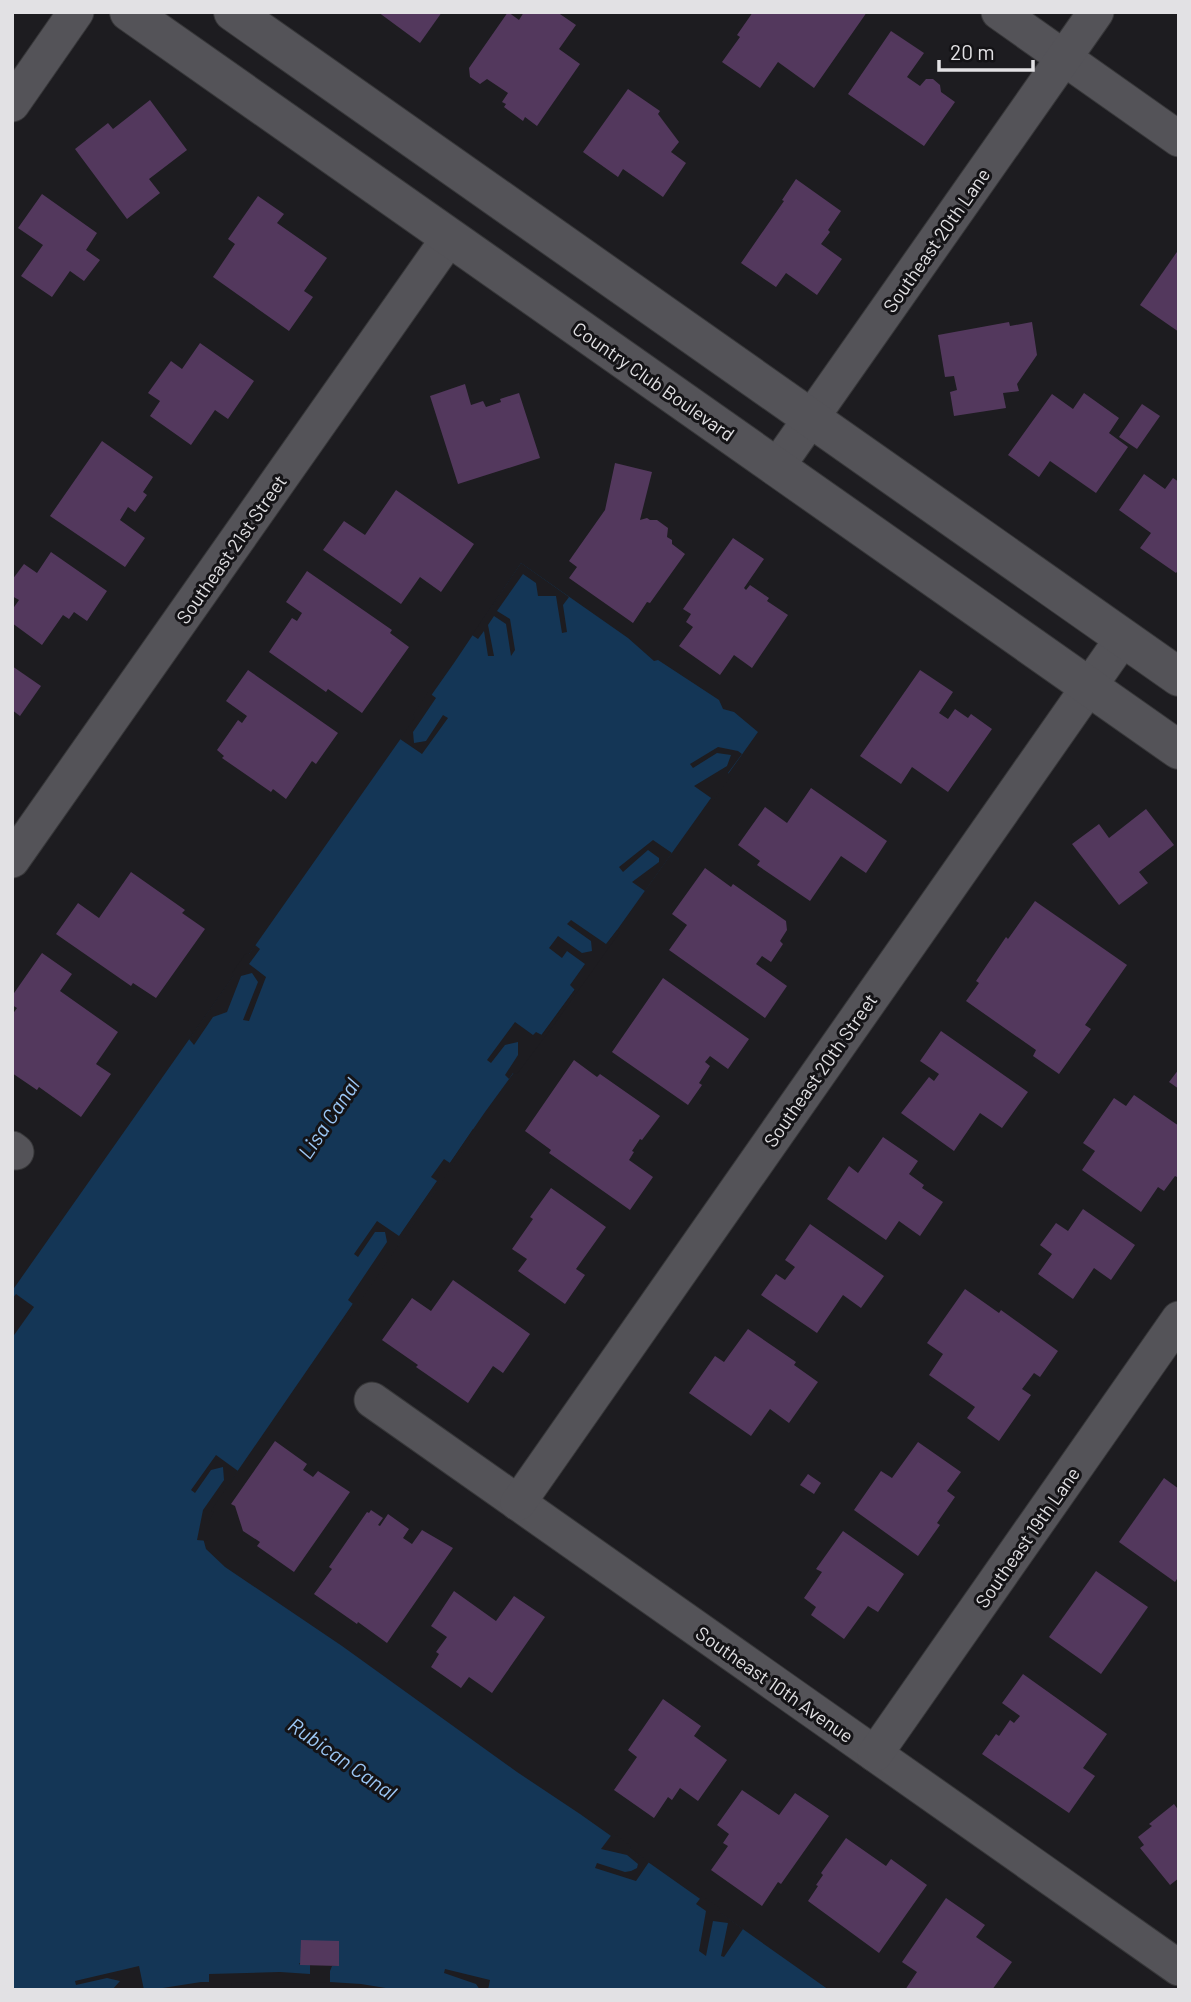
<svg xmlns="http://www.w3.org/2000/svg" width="1191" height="2002" viewBox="0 0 1191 2002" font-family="Barlow,sans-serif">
<rect width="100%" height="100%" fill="#1d1c20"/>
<path fill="#143656" d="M521,563L628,638L654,661L658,660L719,700L723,709L734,712L758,732L575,989L485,1112L210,1511L203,1538L206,1549L225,1567L342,1646L517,1772L580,1814L829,1990H398L361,1984L330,1982H201L150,1990H12V1291L454,663Z"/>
<g fill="#1d1c20">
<path d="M521,563L569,597L563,605L567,632L562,633L556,596H538L536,583L523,574L497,611L510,619L515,650L511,656L506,624L494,616L488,625L494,656H488L484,631L478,639L472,635Z"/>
<path d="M428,692L436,698L413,732L414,743L426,741L443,715L448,718L422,754L400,739L415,717L413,715Z"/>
<path d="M718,747L738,751L742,754L728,773L731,776L714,800L694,786L727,766L731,755L717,753L693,768L690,764Z"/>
<path d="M653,840L672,853L645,891L632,882L659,862V858L648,850L623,872L619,867Z"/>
<path d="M571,920L606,944L617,930L620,932L553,1026L517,1074L513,1073L509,1079L505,1075L518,1055V1042L505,1045L491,1063L487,1060L515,1022L533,1035L536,1032L542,1035L575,990L570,985L585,964L567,951L562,958L549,948L558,936L582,953L592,951L591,941L567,924Z"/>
<path d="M255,945L260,949L249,964L266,977L249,1021L243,1020L258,982L252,973L241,976L227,1012L213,1017L194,1045L189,1039L234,975L232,973L246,953L249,954Z"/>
<path d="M473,1129L476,1131L338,1334L335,1332L353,1304L348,1300L387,1242L385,1232H375L358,1257L354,1254L377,1221L399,1236L437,1181L431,1177L444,1159L450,1163Z"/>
<path d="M16,1294L34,1307L12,1338V1299Z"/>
<path d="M216,1455L238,1471L211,1511L214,1512L208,1523V1541L197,1540L203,1510L224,1480L223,1467L211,1470L195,1493L191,1490Z"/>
<path d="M613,1833L631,1846L630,1849L649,1862L636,1881L595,1868L597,1863L625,1872L631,1871L637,1868L638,1864L627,1855L601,1849Z"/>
<path d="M702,1896L720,1908L718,1911L743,1929L724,1957L721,1956L728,1923L713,1921L706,1956L699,1951L706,1911L696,1904Z"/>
<path d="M338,1962L339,1966H332L330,1971V1982L232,1983L231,1986H209V1974L280,1972L310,1974V1965H300L299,1963Z"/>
<path d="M139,1966L144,1990H112L120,1981L107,1978L76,1985L75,1981Z"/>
<path d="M445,1969L490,1980L488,1990H480L476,1984L444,1973Z"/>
</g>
<g fill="#53385d">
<path d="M378,12H442L420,43Z"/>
<path d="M508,12L519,20L524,12H557L576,25L559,49L580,64L537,126L525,117L523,121L504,107L506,104L502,102L508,93L487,79L480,84L470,77L469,68Z"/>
<path d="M753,12H867L814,88L778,62L760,88L722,62L740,37L737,35Z"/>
<path d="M891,31L924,53L907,77L920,86L926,79H933L940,85L941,92L955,102L924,146L848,94Z"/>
<path d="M628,89L660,111L658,114L679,142L671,152L686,163L663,197L623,169L618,177L583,152Z"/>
<path d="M150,100L187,150L149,179L160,193L127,219L75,149L108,123L113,129Z"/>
<path d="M796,179L841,211L828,230L830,232L821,244L842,259L817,295L786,273L776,287L741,263L784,201L782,200Z"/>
<path d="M42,194L97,233L86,250L100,260L84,281L70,271L52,297L21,276L43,245L18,228Z"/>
<path d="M258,196L284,214L277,223L327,258L304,291L313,297L289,331L213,277L235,244L228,239Z"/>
<path d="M1179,249V332L1140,305Z"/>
<path d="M1009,322L1010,326L1032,322L1037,355L1017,384L1019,391L1003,393L1006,408L954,416L950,392L957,390L954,376L945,377L938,335Z"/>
<path d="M200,343L254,381L228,419L215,410L191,445L150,416L160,401L148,393L171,361L182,369Z"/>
<path d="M465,384L471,405L483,401L486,407L501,402L500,399L519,393L540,458L458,484L430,396Z"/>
<path d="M1084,393L1119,418L1109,433L1128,447L1096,493L1050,461L1039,477L1008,455L1052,394L1073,409Z"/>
<path d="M1142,404L1160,416L1137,449L1119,437Z"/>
<path d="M102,441L153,477L143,492L147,495L135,512L128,507L120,520L145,538L125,567L50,516Z"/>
<path d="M615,463L652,472L640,520L647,518L650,520H657L668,528L667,537L672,540V544L685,554L650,603L647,602L633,623L569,578L577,567L569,561L605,510Z"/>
<path d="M1144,474L1165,489L1173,478L1179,482V569L1176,573L1140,548L1151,533L1119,510Z"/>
<path d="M396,490L474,544L441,592L420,577L401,604L323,550L344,521L365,535Z"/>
<path d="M733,538L764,559L744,588L746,590L750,585L769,598L767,601L788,615L752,668L734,655L720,675L679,646L693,627L686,622L691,614L683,609Z"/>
<path d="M51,552L107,591L87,621L74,612L69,619L63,615L42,645L12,623V610L19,600L12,596V580L24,564L37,573Z"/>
<path d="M307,571L392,630L390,633L409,647L362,713L328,689L326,692L269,652L292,618L297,621L302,613L286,602Z"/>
<path d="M12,666L41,686L20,716L12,710Z"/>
<path d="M248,670L338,733L316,764L312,761L286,799L273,789L271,792L222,758L224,756L217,750L238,720L242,723L247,716L226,701Z"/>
<path d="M920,670L953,692L939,713L948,719L955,709L968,718L971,714L992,729L948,792L912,767L901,784L860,756Z"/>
<path d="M811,788L887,841L866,873L841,856L810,901L757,865L760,861L738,845L765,807L787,823Z"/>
<path d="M1146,809L1174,845L1139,872L1148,883L1119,905L1072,844L1099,824L1109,838Z"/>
<path d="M705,868L731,887L733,884L786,921L787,930L780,941L783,944L771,962L762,956L756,964L787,986L765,1018L669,950L687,925L672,914Z"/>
<path d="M131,872L185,910L182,913L205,929L156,998L133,983L131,986L56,934L78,903L99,918Z"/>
<path d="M1035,901L1127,965L1085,1025L1091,1029L1059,1074L1033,1056L1036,1050L966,1001L979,983L976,981L1006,937L1008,939Z"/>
<path d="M42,953L72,974L60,991L118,1032L96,1064L111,1074L81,1117L39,1087L37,1090L12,1073V1015L17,1008L12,1005V996Z"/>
<path d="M663,978L749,1039L728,1069L710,1056L705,1062L710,1066L699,1083L702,1085L688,1105L612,1052Z"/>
<path d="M941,1031L1028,1092L1002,1128L980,1113L954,1151L901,1113L929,1077L934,1081L939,1074L920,1061Z"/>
<path d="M574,1060L597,1077L600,1074L660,1116L642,1140L640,1139L632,1151L634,1152L629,1160L653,1177L630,1210L549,1153L551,1150L525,1131Z"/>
<path d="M1179,1069V1089L1169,1082Z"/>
<path d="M1134,1095L1179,1126V1178L1175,1176L1164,1191L1158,1187L1141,1212L1082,1170L1095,1151L1083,1143L1114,1098L1126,1106Z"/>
<path d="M883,1137L918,1161L909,1174L924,1185L922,1188L943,1202L920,1236L899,1221L886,1240L827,1199L849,1166L858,1173Z"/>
<path d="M551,1188L606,1227L576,1269L585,1275L565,1304L518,1271L527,1259L512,1249L533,1219L530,1217Z"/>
<path d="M1083,1209L1135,1245L1111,1280L1094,1268L1073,1299L1038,1274L1052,1254L1040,1245L1056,1223L1068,1231Z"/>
<path d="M810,1224L884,1276L861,1308L843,1295L817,1333L761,1295L776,1274L785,1280L795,1267L785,1260Z"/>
<path d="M453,1280L530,1334L503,1373L493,1366L468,1403L416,1367L418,1365L382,1340L412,1298L431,1311Z"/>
<path d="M965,1289L999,1313L1001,1310L1058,1351L1040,1377L1034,1373L1022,1389L1031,1395L999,1441L967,1418L975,1407L929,1375L943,1354L927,1343Z"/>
<path d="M748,1329L796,1362L794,1365L818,1382L789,1423L770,1409L751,1436L689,1393L715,1356L724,1362Z"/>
<path d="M275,1441L307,1464L303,1470L313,1477L318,1471L350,1492L294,1572L257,1546L260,1542L243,1531L235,1506L231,1504Z"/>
<path d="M918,1442L961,1472L947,1491L955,1497L937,1523L940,1525L918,1556L854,1510L881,1471L892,1478Z"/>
<path d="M808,1474L821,1483L814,1494L800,1485Z"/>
<path d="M1164,1478L1179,1489V1576L1175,1582L1119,1542Z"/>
<path d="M371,1510L383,1518L378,1525L380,1526L388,1514L409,1529L403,1538L412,1544L422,1530L453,1548L387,1643L358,1622L357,1624L314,1594L332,1569L329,1567L367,1512L369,1513Z"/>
<path d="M843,1531L904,1574L878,1612L868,1606L844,1639L811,1615L816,1607L804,1598L822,1572L816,1569Z"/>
<path d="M1096,1571L1148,1607L1101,1674L1049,1637Z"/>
<path d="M454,1591L496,1621L514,1596L545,1617L492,1693L469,1677L461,1688L431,1667L439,1654L436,1652L447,1637L431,1626Z"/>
<path d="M1023,1674L1107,1734L1083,1768L1095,1776L1069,1813L982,1754L996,1734L999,1736L1010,1720L1014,1723L1020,1716L1002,1703Z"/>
<path d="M663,1699L701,1726L694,1736L727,1760L698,1801L680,1788L672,1800L668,1797L654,1818L614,1790L637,1757L628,1750Z"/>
<path d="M742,1790L779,1815L795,1793L829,1816L781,1884L778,1882L762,1906L711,1870L728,1846L723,1843L729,1834L717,1825Z"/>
<path d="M1174,1804L1179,1811V1878L1170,1885L1140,1848L1144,1845L1138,1837L1152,1826L1149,1824Z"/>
<path d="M846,1838L886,1866L891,1859L927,1885L879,1953L808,1901L818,1886L816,1885L823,1875L821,1873Z"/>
<path d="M946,1898L985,1925L976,1937L1012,1962L992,1990H905L917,1972L902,1962Z"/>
<path d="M301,1940L339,1941V1966L300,1965Z"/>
</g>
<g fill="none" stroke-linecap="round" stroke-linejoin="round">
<defs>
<g id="street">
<path d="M999,12L1179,139"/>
<path d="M12,104L76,12"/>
<path d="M776,468L1096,12"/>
<path d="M12,860L449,238"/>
<path d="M12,1149L16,1152"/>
<path d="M372,1400L1179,1968"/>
<path d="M518,1503L1123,638"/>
<path d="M875,1754L1179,1319"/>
</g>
<g id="secondary">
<path d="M129,12L1179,750"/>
<path d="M233,12L1179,677"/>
</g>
</defs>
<use href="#street" stroke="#373739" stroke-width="37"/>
<use href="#secondary" stroke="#373739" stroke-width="40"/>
<use href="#street" stroke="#545358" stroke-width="35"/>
<use href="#secondary" stroke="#545358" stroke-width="38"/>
</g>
<g text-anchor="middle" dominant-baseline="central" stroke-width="6" stroke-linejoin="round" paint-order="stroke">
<g font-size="19" fill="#e2e1e4" stroke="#141316">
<text transform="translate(936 240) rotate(-55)">Southeast 20th Lane</text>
<text transform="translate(654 381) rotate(35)">Country Club Boulevard</text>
<text transform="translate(231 549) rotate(-55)">Southeast 21st Street</text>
<text transform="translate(820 1070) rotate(-55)">Southeast 20th Street</text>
<text transform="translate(1027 1537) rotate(-55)">Southeast 19th Lane</text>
<text transform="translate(775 1684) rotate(35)">Southeast 10th Avenue</text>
</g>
<g font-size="21" font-style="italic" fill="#9cc7f5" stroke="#141316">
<text transform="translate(328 1118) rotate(-56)">Lisa Canal</text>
<text transform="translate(343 1758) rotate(35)">Rubican Canal</text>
</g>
</g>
<rect width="1191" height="2002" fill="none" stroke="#e2e1e4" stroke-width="28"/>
<path d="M939 60v10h94v-10" fill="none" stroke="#e2e1e4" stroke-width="3.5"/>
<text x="950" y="60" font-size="21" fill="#e2e1e4" stroke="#141316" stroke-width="5" paint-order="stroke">20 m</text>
</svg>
